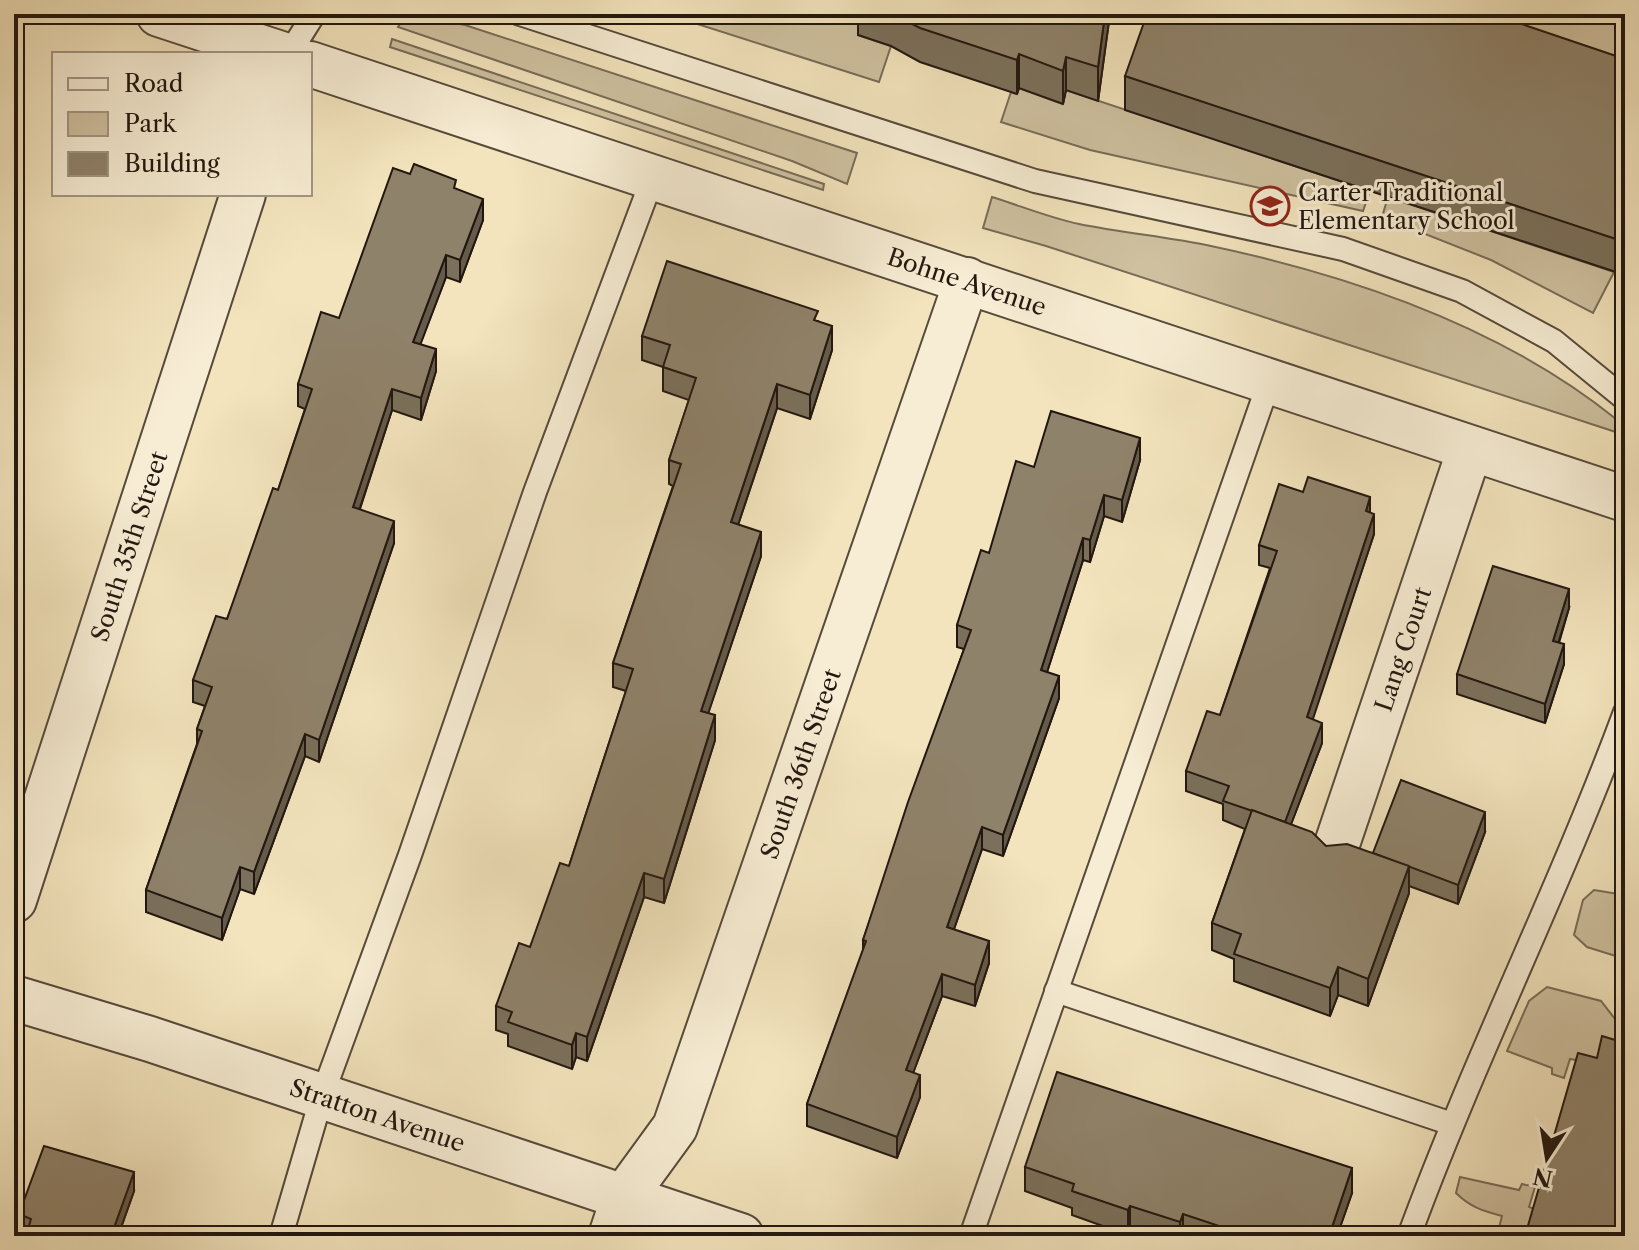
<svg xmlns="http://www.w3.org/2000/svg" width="1639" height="1250" viewBox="0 0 1639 1250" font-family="'Libre Caslon Text',serif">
<rect width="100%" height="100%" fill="#f3e4bd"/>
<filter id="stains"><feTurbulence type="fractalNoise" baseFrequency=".0025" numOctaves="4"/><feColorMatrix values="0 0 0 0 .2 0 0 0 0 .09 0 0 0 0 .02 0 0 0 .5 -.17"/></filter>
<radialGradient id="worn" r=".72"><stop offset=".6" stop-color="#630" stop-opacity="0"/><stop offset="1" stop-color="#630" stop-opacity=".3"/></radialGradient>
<g fill="#cfc1a0" stroke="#786c58" stroke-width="2">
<path d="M406,14L465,25L857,153L847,184L792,161L398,27Z"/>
<path d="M666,14H840L862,21L858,35L891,46L879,82Z"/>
<path d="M1428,14H1625V92Z"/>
<path d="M392,39L824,184L823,190L390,47Z"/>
<path d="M1019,88L1062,104L1066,90L1370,191L1363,211L1090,150L1001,122L1011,92L1016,94Z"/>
<path d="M992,197C1021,206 1050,218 1079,224C1123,233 1168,237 1211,246C1353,276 1502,327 1616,419L1625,427V435L1046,246L983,228Z"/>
<path d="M1388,197L1614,272L1593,313L1491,260L1382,217Z"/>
<path d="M1594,890L1625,895V959L1587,947L1574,935L1583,900Z"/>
<path d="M1547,987L1601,1001L1615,1019L1625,1022V1069L1570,1059L1564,1078L1552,1074V1068L1507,1051L1529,1001Z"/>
<path d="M1460,1177L1519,1190L1522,1184L1535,1187L1529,1207L1558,1219L1546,1236H1497L1502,1216C1483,1211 1470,1207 1456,1193Z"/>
</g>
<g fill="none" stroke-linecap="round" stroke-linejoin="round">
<defs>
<g id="service">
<path d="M520,14L1035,181L1343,249L1462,291L1554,341L1625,399"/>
<path d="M289,54L314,14"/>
<path d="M14,806L41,815"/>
<path d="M1056,991L1452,1124"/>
<path d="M281,1236L322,1096L410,855L535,492L653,177"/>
<path d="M971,1236L1269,382"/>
<path d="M1409,1236C1474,1059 1559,890 1625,712"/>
</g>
<g id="minor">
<path d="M159,14L281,54"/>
<path id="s1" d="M310,64L1625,499"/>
<path id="s2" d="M1335,850L1470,449"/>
<path id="s3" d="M14,900L243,194"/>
<path id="s4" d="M14,998L150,1039L741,1236"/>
<path id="s5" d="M611,1236L624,1197L675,1127L967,280"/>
</g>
</defs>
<use href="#service" stroke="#564a3b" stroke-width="26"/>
<use href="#minor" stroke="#564a3b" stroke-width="48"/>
<use href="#service" stroke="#f7edd4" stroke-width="22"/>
<use href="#minor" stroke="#f7edd4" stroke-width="44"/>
</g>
<g fill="#7b705b" stroke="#221710" stroke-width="2">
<path d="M840,14H1110L1098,101L1066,90L1063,104L1019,88L1017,94L920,62L891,46L858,35V20Z"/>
<path d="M1625,59V275L1125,110V76Z"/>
<path d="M456,189L483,220L460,282L446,277L420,344L436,371L421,420L392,410L360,509L394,543L319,762L305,756L254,894L240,889L222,940L146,912V890L197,744V729L205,706L193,702V680L227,619L278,490L305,409L298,406V384L339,318Z"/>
<path d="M818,321L832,350L810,419L777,408L738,525L761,556L708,713L715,740L664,903L644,897L587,1061L576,1057L572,1069L508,1046V1034L496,1030V1006L530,947L569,866L626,691L613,687V663L673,486L669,484V460L689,400L663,391V367L642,360V336Z"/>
<path d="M1140,460L1122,522L1104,516L1090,562L1083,560L1047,672L1059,698L1003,856L982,849L954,929L989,963L975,1006L942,996L913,1073L920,1097L897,1158L807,1126V1104L863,951V940L964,649L957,647V625L989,553L1034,467Z"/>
<path d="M1370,513L1374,534L1312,719L1322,743L1291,824L1326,846L1373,853L1485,832L1458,904L1409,886V893L1368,1006L1338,995L1330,1016L1234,981V959L1212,950V923L1245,829L1223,820V804L1186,791V771L1220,715L1270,568L1259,565V545Z"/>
<path d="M1569,608L1559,643L1564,664L1545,723L1457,694V674Z"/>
<path d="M1025,1167L1352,1193L1337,1236H1146L1130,1231L1128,1235L1072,1215V1208L1025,1191Z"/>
<path d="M134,1191L118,1236H24L19,1234V1214Z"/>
</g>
<g fill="#645b4a" stroke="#221710" stroke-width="2">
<path d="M1105,14H1110L1098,101V67Z"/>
<path d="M1019,54V88L1017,94V60Z"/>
<path d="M1066,57V90L1063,104V71Z"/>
<path d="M483,199V220L460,282V260Z"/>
<path d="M16,250V283L14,289V256Z"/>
<path d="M446,255V277L413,364V342Z"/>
<path d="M832,326V350L810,419V395Z"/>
<path d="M436,349V371L421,420V398Z"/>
<path d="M777,384V408L731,546V522Z"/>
<path d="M392,389V410L353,529V507Z"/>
<path d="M1140,438V460L1122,522V500Z"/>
<path d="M1104,495V516L1090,562V540Z"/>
<path d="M1370,497V516L1366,511Z"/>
<path d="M1374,514V534L1307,737V717Z"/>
<path d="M394,521V543L319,762V740Z"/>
<path d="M761,532V556L701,735V711Z"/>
<path d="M1083,538V560L1041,691V670Z"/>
<path d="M1569,589V608L1553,660V641Z"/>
<path d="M1564,644V664L1545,723V704Z"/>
<path d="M1059,676V698L1003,856V835Z"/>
<path d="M715,715V740L664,903V879Z"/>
<path d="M1322,723V743L1284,843V824Z"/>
<path d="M305,734V756L254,894V872Z"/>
<path d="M1485,812V832L1458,904V885Z"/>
<path d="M982,827V849L947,949V927Z"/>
<path d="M1409,866V893L1368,1006V979Z"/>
<path d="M240,867V889L222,940V918Z"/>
<path d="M644,873V897L587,1061V1037Z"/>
<path d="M989,941V963L975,1006V985Z"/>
<path d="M1338,967V995L1330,1016V988Z"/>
<path d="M942,974V996L906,1092V1070Z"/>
<path d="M576,1033V1057L572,1069V1045Z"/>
<path d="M920,1075V1097L897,1158V1137Z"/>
<path d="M1352,1168V1193L1337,1236H1329Z"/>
<path d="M134,1172V1191L118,1236H111Z"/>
<path d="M1130,1206V1231L1128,1235V1210Z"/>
<path d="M1183,1214V1236H1180V1222Z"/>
</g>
<g fill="#8f826a" stroke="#221710" stroke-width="2">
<path d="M893,14H1105L1098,67L1066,57L1063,71L1019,54L1017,60L920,28Z"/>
<path d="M1147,14H1492L1625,59V242L1125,76Z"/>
<path d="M414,164L456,180L454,188L483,199L460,260L446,255L413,342L436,349L421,398L392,389L353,507L394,521L319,740L305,734L254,872L240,867L222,918L146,890L202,731L197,729L212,687L193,680L216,616L227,619L273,488L278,490L312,389L298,384L321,312L339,318L393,168L410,174Z"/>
<path d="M667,261L818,311L814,320L832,326L810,395L777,384L731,522L761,532L701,711L715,715L664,879L644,873L587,1037L576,1033L572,1045L508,1022L512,1012L496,1006L519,943L530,947L560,863L569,866L633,669L613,663L681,464L669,460L696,378L663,367L670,345L642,336Z"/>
<path d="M1051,411L1140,438L1122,500L1104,495L1090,540L1083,538L1041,670L1059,676L1003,835L982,827L947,927L989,941L975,985L942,974L906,1070L920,1075L897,1137L807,1104L866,941L863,940L908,802L971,630L957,625L981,550L989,553L1016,461L1034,467Z"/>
<path d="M1308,477L1370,497L1366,511L1374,514L1307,717L1322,723L1285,822L1223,801L1229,786L1186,771L1207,711L1220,715L1277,551L1259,545L1279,484L1303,492Z"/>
<path d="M1493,566L1569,589L1553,641L1564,644L1545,704L1457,674Z"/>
<path d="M1401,780L1485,812L1458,885L1373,853Z"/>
<path d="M1252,810L1312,832L1326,846L1347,844L1409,866L1368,979L1338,967L1330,988L1234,954L1241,934L1212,923Z"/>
<path d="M1602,1036L1625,1043V1236H1525L1578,1053L1597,1058Z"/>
<path d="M1057,1072L1352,1168L1329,1236H1249L1183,1214L1180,1222L1130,1206L1128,1210L1072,1191L1074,1184L1025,1167Z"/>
<path d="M44,1146L134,1172L111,1236H26L31,1219L19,1214Z"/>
</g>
<defs>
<symbol id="school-ring" viewBox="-11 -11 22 22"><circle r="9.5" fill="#f7edd4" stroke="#8f2418" stroke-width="1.5"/><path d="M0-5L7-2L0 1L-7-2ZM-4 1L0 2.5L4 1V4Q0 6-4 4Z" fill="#8f2418"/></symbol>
</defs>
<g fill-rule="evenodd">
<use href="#school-ring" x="1248" y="184" width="44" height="44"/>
</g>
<g text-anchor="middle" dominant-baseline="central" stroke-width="6" stroke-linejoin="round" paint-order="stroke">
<g font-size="24" fill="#221710" stroke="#f7edd4" text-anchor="start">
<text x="1298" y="192">Carter Traditional<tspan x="1298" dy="28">Elementary School</tspan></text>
</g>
<g font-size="24" fill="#221710" stroke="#f7edd4">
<text stroke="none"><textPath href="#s1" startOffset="692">Bohne Avenue</textPath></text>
<text stroke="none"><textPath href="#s3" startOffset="372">South 35th Street</textPath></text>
<text stroke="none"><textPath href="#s2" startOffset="212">Lang Court</textPath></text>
<text stroke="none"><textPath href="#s5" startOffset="512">South 36th Street</textPath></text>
<text stroke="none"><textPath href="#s4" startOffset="382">Stratton Avenue</textPath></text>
</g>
</g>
<rect width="1639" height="1250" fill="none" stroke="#f3e4bd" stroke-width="48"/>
<rect x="16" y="16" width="1607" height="1218" fill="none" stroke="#221710" stroke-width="4"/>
<rect x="24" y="24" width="1591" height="1202" fill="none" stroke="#221710" stroke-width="2"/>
<rect x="52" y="52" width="260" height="144" fill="#f7edd4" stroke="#a29786" stroke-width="2"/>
<rect x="68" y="78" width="40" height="12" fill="#f7edd4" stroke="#a29786" stroke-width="2"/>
<text x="124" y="92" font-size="24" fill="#221710">Road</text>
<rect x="68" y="112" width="40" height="24" fill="#cfc1a0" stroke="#a29786" stroke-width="2"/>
<text x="124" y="132" font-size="24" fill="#221710">Park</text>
<rect x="68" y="152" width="40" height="24" fill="#8f826a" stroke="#a29786" stroke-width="2"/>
<text x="124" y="172" font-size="24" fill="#221710">Building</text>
<g transform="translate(1547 1158) rotate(192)" stroke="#f7edd4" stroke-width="6" paint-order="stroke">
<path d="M0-6L14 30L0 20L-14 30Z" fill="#221710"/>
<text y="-12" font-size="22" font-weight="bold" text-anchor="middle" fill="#221710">N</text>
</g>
<rect width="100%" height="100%" filter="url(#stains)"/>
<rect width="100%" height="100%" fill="url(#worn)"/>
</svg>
